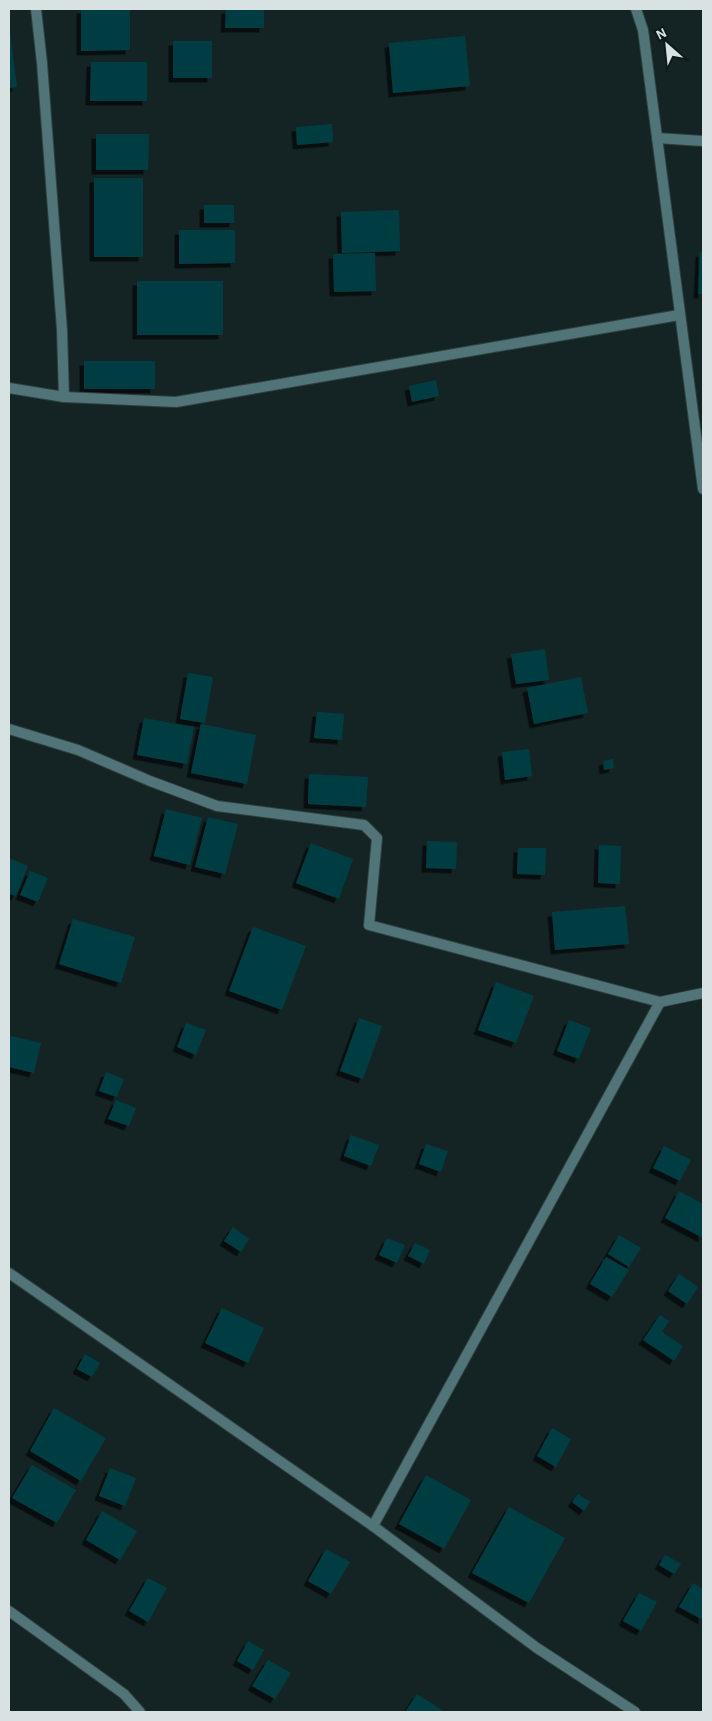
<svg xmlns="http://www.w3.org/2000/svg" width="712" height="1721" viewBox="0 0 712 1721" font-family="'Alegreya Sans',sans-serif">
<defs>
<filter id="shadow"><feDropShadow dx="-4.5" dy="4.5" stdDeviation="0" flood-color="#0009"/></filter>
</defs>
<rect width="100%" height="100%" fill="#142425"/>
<g fill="#023e42" filter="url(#shadow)">
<path d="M81,9H130V50L81,51Z"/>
<path d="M226,9H264V28H225Z"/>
<path d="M9,31H10L17,87L9,88Z"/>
<path d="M465,36L470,86L393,93L389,43Z"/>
<rect x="173" y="41" width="39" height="37"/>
<path d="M91,62H147V101H90Z"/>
<path d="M332,124L333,142L297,145L296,127Z"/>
<path d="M96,134H149L148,170H96Z"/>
<rect x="94" y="178" width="49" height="79"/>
<rect x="204" y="205" width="30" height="18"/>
<path d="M399,210L400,251L342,253L341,212Z"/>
<path d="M179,230H235V263L179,264Z"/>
<path d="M700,252H703V294H698Z"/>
<path d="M375,253L376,291L334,292L333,254Z"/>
<rect x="137" y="281" width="86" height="54"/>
<rect x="84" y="361" width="71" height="28"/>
<path d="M436,380L439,396L412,402L409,386Z"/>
<path d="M545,649L549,680L516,684L511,654Z"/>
<path d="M188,673L213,677L205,723L180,719Z"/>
<path d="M581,677L588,713L534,724L527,688Z"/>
<path d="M317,712L344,714L342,740L314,738Z"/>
<path d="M144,718L194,727L187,764L137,755Z"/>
<path d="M201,724L256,735L247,784L191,773Z"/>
<path d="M529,749L532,776L505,780L502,752Z"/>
<path d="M613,759L614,768L604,770L603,761Z"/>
<path d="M309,774L368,777L366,807L308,804Z"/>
<path d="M166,809L202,818L190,865L154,856Z"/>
<path d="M208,817L238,824L225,874L195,867Z"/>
<path d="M427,841L457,842L456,869L426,868Z"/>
<path d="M311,843L353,859L339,899L296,883Z"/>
<path d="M599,845L621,846L620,884L598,883Z"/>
<path d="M518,848H546L545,875L517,874Z"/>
<path d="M9,858L28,866L16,896L9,894Z"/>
<path d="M30,871L48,878L38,902L20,895Z"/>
<path d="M625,906L629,944L555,950L552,912Z"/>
<path d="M73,919L135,937L121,983L59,964Z"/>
<path d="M253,927L306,946L282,1010L229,991Z"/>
<path d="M496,982L534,996L516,1043L478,1030Z"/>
<path d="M359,1018L382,1026L363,1079L340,1071Z"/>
<path d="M569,1020L591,1028L579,1059L557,1051Z"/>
<path d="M186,1023L206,1030L196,1055L177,1047Z"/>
<path d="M11,1036L41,1043L34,1073L9,1067V1045Z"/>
<path d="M106,1072L124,1079L117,1097L99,1091Z"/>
<path d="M116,1100L136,1108L129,1126L108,1119Z"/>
<path d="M351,1135L379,1145L371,1166L344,1156Z"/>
<path d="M426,1144L448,1151L441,1172L419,1164Z"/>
<path d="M664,1146L691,1160L680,1181L653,1168Z"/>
<path d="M679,1191L703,1204V1238L665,1218Z"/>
<path d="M233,1227L249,1239L241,1252L224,1241Z"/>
<path d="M619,1235L641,1248L629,1267L608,1254Z"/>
<path d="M387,1238L405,1245L397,1263L379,1255Z"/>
<path d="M415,1243L430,1250L424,1264L408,1256Z"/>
<path d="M606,1257L629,1270L612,1297L590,1284Z"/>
<path d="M679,1274L698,1287L687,1304L668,1291Z"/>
<path d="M222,1308L264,1328L248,1363L205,1343Z"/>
<path d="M660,1315L669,1321L662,1332L683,1346L674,1361L643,1340Z"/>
<path d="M85,1354L100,1363L92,1377L77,1369Z"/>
<path d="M54,1408L106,1438L81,1481L30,1451Z"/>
<path d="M552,1428L571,1439L556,1467L537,1456Z"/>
<path d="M32,1465L76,1490L57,1523L12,1498Z"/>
<path d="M110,1468L136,1478L125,1506L99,1496Z"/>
<path d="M426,1475L471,1500L444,1549L399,1524Z"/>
<path d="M578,1494L590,1502L584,1511L572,1502Z"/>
<path d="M509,1507L565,1538L529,1603L472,1573Z"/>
<path d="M102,1511L137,1531L120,1560L86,1540Z"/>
<path d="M326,1549L350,1562L331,1594L308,1581Z"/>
<path d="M665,1555L681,1564L674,1574L659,1565Z"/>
<path d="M148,1578L167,1588L148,1622L129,1611Z"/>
<path d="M693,1583L703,1589V1620L679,1607Z"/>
<path d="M639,1593L657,1602L641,1631L623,1621Z"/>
<path d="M248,1641L264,1650L253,1670L237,1661Z"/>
<path d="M268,1660L291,1673L275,1699L252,1686Z"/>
<path d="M417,1694L445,1712H405Z"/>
</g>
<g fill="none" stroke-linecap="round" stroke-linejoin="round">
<defs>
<g id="street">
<path d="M36,9L42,63L62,330L64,397"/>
<path d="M636,9L643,30L703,489"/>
<path d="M657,138L703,141"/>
<path d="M9,388L64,397L176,402L679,315"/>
<path d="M9,729L78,750L150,781L217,806L364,825L377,838L369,925L660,1002L703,993"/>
<path d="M9,1273L373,1526L537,1648L635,1712"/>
<path d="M373,1526L660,1002"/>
<path d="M9,1611L124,1694L140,1712"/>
</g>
</defs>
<use href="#street" stroke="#2f3f40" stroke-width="12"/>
<use href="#street" stroke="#507477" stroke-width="10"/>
</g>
<rect width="712" height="1721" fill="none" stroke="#d8e2e3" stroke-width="20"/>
<g transform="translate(667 45) rotate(333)" stroke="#0b1b1c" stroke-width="4" paint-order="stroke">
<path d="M0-4L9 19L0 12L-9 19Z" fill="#d8e2e3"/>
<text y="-8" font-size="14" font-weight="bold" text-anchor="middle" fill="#d8e2e3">N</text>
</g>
</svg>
